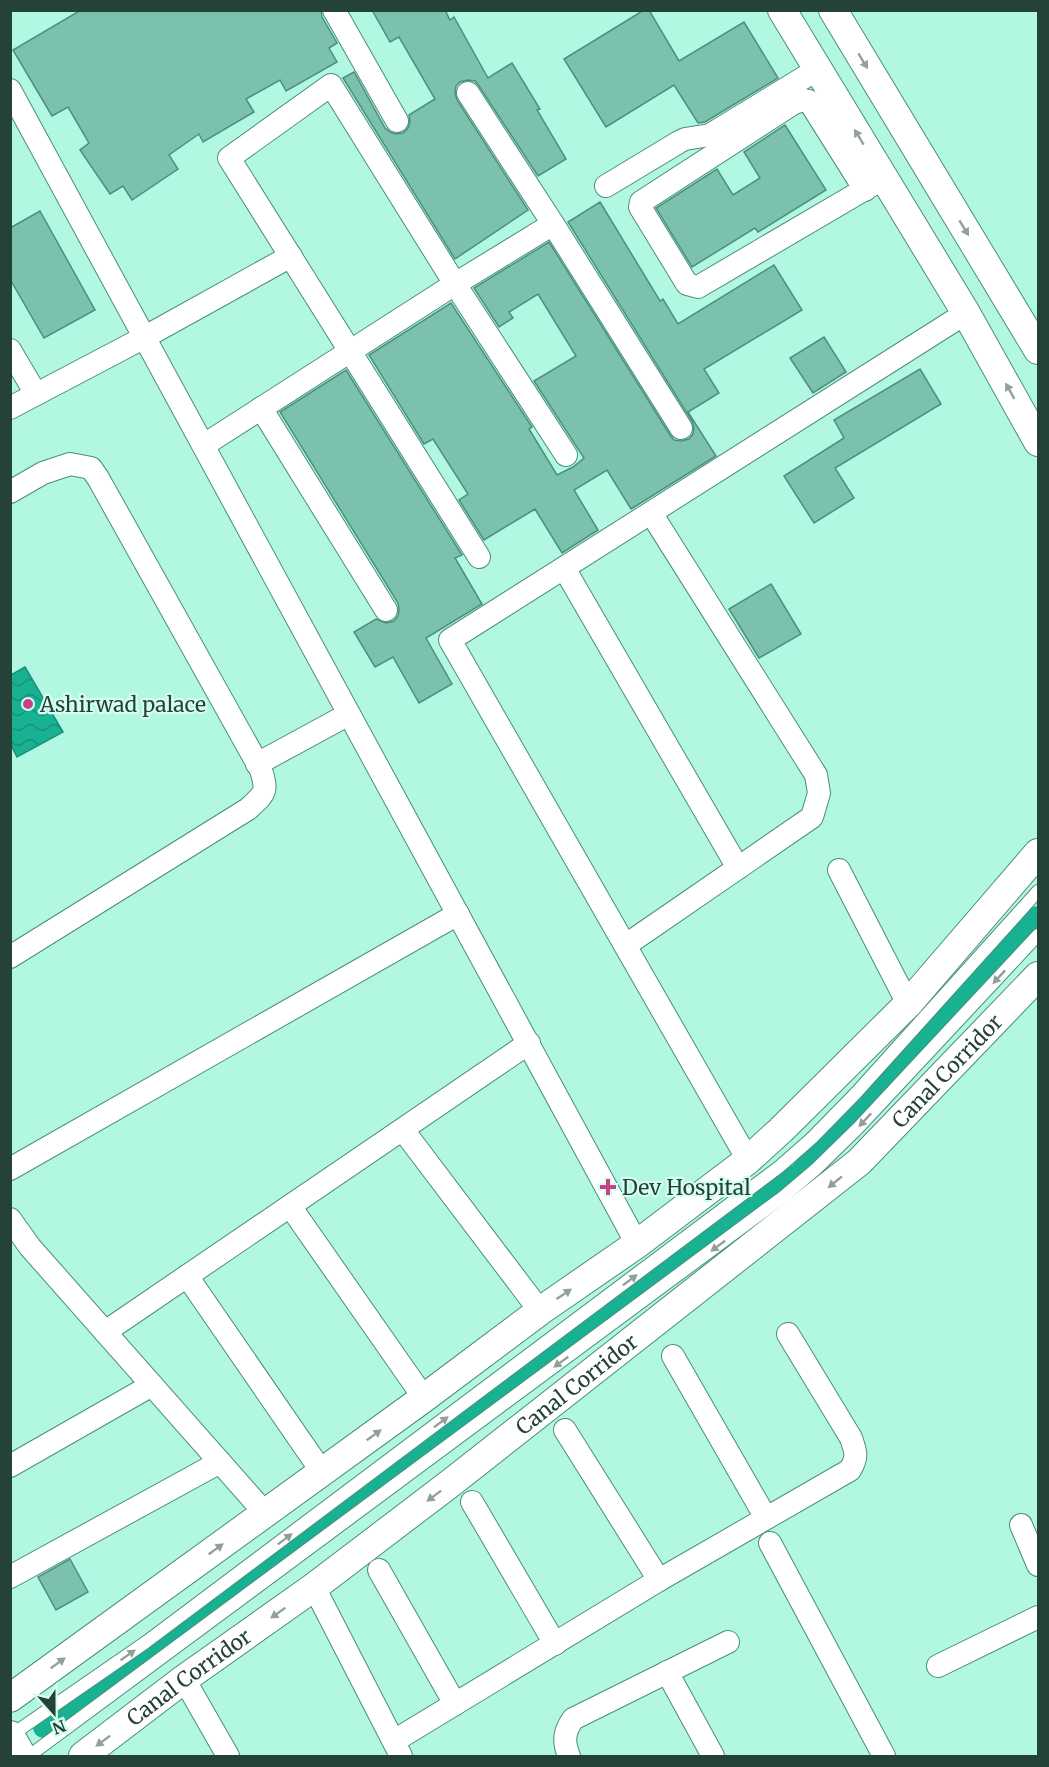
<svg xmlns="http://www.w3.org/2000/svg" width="1049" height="1767" viewBox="0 0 1049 1767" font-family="Merriweather,serif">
<defs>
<pattern id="water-waves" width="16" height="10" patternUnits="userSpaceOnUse" patternTransform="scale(1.5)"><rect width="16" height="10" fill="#18b192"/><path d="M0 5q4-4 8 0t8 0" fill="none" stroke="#159278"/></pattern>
</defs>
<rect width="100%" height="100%" fill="#b1f7e2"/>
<path fill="url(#water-waves)" stroke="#1c9077" stroke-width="1.5" d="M25,667L63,732L17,757L11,745V675Z"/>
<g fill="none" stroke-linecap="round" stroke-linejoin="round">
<path stroke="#18b192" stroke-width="22" d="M44,1727L801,1172L1038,917"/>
</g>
<g fill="#7cc1ad" stroke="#4b8f7d" stroke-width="1.5">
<path d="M81,10H321L322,17L337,43L329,48L337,62L286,91L280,80L246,99L254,112L203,142L199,134L169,155L178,169L132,200L123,186L110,194L80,150L89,143L68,107L52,116L13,50Z"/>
<path d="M372,10H445L450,20L454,17L488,78L512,63L540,109L537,110L566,159L538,176L479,86L475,81L468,80L460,82L456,86L455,93L457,100L528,210L455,259L343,78L354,72L385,128L390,132L396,134L403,133L408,128L410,122L409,115L435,99L399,37L390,42Z"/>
<path d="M644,10H649L679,61L744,22L778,78L705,122L698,123L674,85L606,127L564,59Z"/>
<path d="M785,125L826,190L758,232L755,228L692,267L656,208L717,169L733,195L760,178L744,152Z"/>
<path d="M600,202L660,301L663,299L678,324L774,265L802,310L704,369L719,393L688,412L716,456L631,509L607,470L574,490L598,530L562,553L535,509L484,540L459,500L468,494L433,439L424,444L369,355L451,303L532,427L529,429L557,475L573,467L584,458L534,381L576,356L538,294L509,312L513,318L499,327L474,288L549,242L670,435L674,440L681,441L689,439L693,434L694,428L692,421L568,222Z"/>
<path d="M40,211L95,310L44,338L10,279V228Z"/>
<path d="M824,337L846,372L813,393L790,358Z"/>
<path d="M920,369L941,404L835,468L854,498L814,523L784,476L844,438L834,420Z"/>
<path d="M346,370L462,555L455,558L482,604L426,638L452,684L419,703L393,657L375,667L354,632L376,619L386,623L394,621L398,616L399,609L398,603L280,412Z"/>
<path d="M771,584L801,634L759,658L729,609Z"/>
<path d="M70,1559L88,1592L56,1610L38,1577Z"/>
</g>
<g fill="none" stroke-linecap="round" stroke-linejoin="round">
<defs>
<g id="service">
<path d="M10,1736L146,1642L779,1167L812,1138L856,1093L1038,891"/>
<path d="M29,1756L783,1197L816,1169L858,1128L1038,935"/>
</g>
<g id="minor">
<path d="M334,10L397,121"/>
<path d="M10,90L637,1244"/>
<path d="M468,93L553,224L681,428"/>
<path d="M606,186L679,142L685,139L710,135L818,69"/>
<path d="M865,190L809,101L804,100L794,103L641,202L640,207L687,284L698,287L884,178"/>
<path d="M10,350L36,394"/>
<path d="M10,408L145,337L291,256"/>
<path d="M261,408L386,610"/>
<path d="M204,445L455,284L553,224"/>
<path d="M10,492L43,473L70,464L91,468L98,478L261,770C268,793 265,793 248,809L10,957"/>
<path d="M479,557L229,158L331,85L455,284L566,455"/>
<path d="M564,568L738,868"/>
<path d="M257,764L349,714"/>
<path d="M839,870L908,1004"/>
<path d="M626,945L812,817L819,793L816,775L651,513"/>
<path d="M403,1130L540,1311"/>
<path d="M748,1160L450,640L966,313"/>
<path d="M10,1169L458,914"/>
<path d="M290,1206L424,1398"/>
<path d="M10,1219L30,1247L265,1513"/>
<path d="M187,1276L322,1472"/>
<path d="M105,1332L529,1043"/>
<path d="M673,1356L766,1518"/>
<path d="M565,1430L659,1580"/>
<path d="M10,1466L152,1385"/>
<path d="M472,1502L555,1644"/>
<path d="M1021,1525L1038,1565"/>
<path d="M770,1543L884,1756"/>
<path d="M379,1570L455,1704"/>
<path d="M10,1577L220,1462"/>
<path d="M314,1587L401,1756"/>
<path d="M938,1666L1038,1617"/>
<path d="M667,1672L713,1756"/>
<path d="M184,1679L228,1756"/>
<path d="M394,1741L659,1580L850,1470C858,1457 856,1452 851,1438L788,1334"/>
<path d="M569,1756C563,1741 564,1732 573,1719L728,1642"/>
</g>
<g id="tertiary">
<path d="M782,10L966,313L1038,442"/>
<path d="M833,10L1038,350"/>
<path d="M10,1698L424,1398L540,1311L637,1244L748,1160L781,1130L908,1004L1038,853"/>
<path d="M10,1735L22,1756"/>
<path id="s1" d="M83,1756L184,1679L314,1587L452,1482L859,1162L1038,976"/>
</g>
</defs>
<use href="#service" stroke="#4a8e7b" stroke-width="14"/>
<use href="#minor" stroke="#4a8e7b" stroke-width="24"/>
<use href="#tertiary" stroke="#4a8e7b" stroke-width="30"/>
<use href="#service" stroke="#fff" stroke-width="12"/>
<use href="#minor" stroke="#fff" stroke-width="22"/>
<use href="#tertiary" stroke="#fff" stroke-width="28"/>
</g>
<defs><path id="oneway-solid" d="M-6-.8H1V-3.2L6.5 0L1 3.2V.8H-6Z" transform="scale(1.5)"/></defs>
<g fill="#92a09c">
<use href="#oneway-solid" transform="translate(863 61) rotate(59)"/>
<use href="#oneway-solid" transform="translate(859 137) rotate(-121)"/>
<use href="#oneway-solid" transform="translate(964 228) rotate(59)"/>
<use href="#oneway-solid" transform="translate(1010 391) rotate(-119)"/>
<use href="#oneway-solid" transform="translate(999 977) rotate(133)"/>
<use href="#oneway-solid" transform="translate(865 1120) rotate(133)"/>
<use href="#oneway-solid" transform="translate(835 1182) rotate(141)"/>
<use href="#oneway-solid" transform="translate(718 1246) rotate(144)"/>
<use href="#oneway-solid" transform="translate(630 1280) rotate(-37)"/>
<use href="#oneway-solid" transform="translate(564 1294) rotate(-34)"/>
<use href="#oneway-solid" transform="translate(561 1362) rotate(144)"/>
<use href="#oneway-solid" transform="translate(441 1422) rotate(-37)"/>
<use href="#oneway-solid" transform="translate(374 1435) rotate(-36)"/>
<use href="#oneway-solid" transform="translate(434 1496) rotate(143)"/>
<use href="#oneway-solid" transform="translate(285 1539) rotate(-37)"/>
<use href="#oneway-solid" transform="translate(216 1549) rotate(-36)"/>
<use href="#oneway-solid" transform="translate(278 1613) rotate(145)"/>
<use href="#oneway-solid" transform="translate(128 1655) rotate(-35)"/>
<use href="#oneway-solid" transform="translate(58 1663) rotate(-36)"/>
<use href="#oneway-solid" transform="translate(103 1741) rotate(143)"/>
</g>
<g fill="#c84283" stroke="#d5fef1" stroke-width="2">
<circle cx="28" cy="704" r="6"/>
<path d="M605 1178h6v6h6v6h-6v6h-6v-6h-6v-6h6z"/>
</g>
<g text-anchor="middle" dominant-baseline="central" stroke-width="4.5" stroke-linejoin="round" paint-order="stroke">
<g font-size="21" fill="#254239" stroke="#d5fef1" text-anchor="start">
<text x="40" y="704">Ashirwad palace</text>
<text x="622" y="1187">Dev Hospital</text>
</g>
<g font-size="21" fill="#254239" stroke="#d5fef1">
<text stroke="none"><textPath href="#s1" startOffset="1104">Canal Corridor</textPath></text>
<text stroke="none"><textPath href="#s1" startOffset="618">Canal Corridor</textPath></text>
<text stroke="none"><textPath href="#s1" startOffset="132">Canal Corridor</textPath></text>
</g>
</g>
<rect width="1049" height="1767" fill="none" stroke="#254239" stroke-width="24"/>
<g transform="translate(54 1713) rotate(159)" stroke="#d5fef1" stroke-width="4.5" paint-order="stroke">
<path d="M0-4.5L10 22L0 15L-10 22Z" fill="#254239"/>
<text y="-9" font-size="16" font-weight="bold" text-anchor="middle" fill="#254239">N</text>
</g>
</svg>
